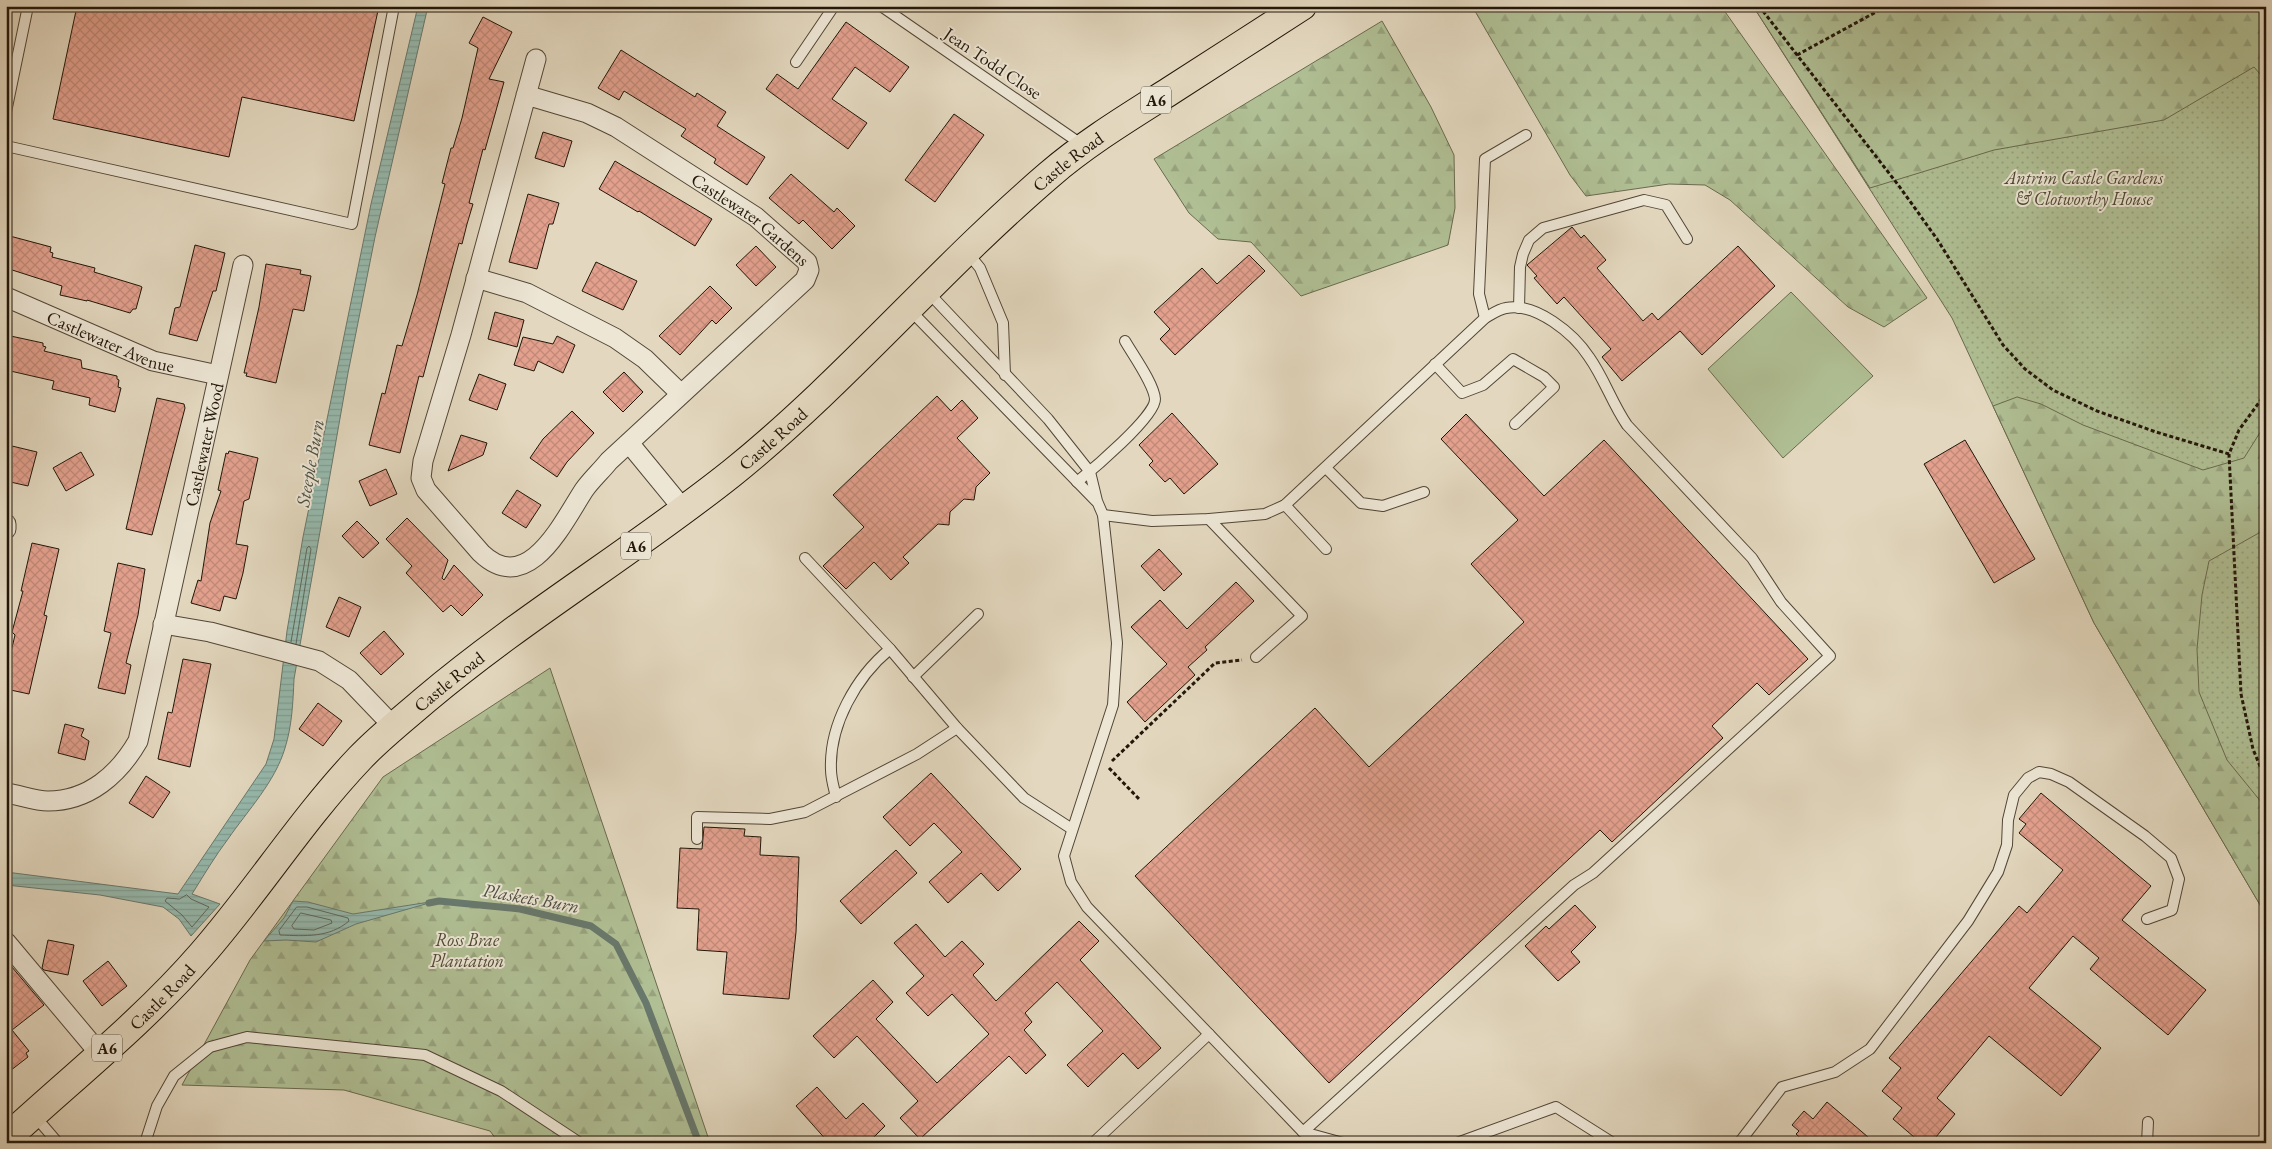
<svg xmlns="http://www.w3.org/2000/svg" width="2272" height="1149" viewBox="0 0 2272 1149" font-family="'EB Garamond',serif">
<defs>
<pattern id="green-dots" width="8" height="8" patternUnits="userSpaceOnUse" patternTransform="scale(1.25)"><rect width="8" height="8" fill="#b0bf94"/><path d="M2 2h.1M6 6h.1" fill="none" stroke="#97a37e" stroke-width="1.8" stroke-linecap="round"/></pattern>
<pattern id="forest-firs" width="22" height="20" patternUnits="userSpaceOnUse" patternTransform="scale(1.25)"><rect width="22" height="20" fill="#b0bf94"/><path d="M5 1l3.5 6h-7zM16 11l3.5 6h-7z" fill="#97a37e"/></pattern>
<pattern id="water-rules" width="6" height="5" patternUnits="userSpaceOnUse" patternTransform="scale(1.25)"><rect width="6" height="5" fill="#96baae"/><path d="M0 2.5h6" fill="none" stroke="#819f94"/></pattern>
<pattern id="building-cross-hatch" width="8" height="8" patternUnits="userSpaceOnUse" patternTransform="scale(1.25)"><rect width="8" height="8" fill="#e2a08d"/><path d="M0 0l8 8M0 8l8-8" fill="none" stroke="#c28978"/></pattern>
</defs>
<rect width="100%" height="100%" fill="#e3d8bf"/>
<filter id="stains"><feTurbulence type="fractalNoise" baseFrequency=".004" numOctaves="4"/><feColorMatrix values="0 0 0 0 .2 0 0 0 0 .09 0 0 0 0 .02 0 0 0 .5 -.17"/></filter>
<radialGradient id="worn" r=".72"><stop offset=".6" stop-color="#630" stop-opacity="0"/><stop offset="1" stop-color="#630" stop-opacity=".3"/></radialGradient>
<path fill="url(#green-dots)" stroke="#696a4e" d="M1753,6H2266V915L2094,623L1952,318Z"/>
<g fill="url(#forest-firs)" stroke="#696a4e">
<path d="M1472,6H1721L1927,298L1884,327L1848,307L1730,200L1705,185L1669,184L1586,196L1570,175Z"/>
<path d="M1753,6H2266V81L2254,67L2164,120L1994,150L1870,188Z"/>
<path d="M1382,21L1431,107L1454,155L1455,208L1448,245L1301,296L1251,242L1218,239L1189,213L1154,159Z"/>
<path d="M2017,397L2041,404L2083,425L2203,470L2244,458L2266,423V529L2209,561L2202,595L2197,649L2199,692L2227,760L2266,808V915L2094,623L1993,406Z"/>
<path d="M550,668L710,1143H499L490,1131L344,1090L182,1085L250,960L383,777Z"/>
</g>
<path fill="#b0bf94" stroke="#696a4e" d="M1791,292L1873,376L1783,458L1708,369Z"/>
<g fill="url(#water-rules)" stroke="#68786c">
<path d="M418,6H428L375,237L348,373L294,679C293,702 292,726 285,748C275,782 248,810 228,839C215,856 204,875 192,894L220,904L191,936L179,919L163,907L100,895L6,885V872L178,894L266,764L274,739L287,631L303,537L371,204Z"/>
<path d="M293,901L308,902L353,914L436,901L356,924L316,942L286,940L264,941L284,918Z"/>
</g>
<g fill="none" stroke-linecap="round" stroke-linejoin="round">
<g stroke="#5c685c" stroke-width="1">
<path d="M291,642L307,548L309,546L311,549L296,644"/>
<path d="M187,895L191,899L209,907L192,927L182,915L165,901L167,898L179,899Z"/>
<path d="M297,907H307L348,918L349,921C329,938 305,936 280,935L279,931Z"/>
<path d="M301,913L331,920L332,923L314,930L294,929L292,926Z"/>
</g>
<path stroke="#68786c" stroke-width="7" d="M429,903L439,901L520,909L591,926L616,944L646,1003L699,1143"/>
</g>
<g fill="url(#building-cross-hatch)" stroke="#221609">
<path d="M77,6H379L354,121L242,97L229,157L53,119Z"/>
<path d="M483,17L512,32L489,79L504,82L485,150L483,149L469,203L473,204L467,224L462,244L459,243L423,377L419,376L400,453L369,445L382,393L385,394L397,345L402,346L417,295L445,184L442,183L451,148H453L462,118L478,48L469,43Z"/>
<path d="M846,22L909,67L890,92L855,67L832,99L867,123L848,149L766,89L777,74L798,89Z"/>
<path d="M621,50L695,97L697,93L726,112L717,126L765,157L747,185L714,163L716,159L681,136L686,129L624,91L619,100L598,88Z"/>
<path d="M954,114L984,135L935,202L905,180Z"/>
<path d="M543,132L572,141L564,167L535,158Z"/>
<path d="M615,161L712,219L695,246L639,211L638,212L599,189Z"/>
<path d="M791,174L834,212L837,208L855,226L832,249L803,220L799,224L769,198Z"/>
<path d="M528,194L559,203L553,224H549L537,269L509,262Z"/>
<path d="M1572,227L1581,238L1584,235L1606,260L1597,268L1643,321L1652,313L1658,320L1738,246L1775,286L1702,355L1680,331L1622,381L1602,357L1611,349L1564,297L1557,304L1534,278L1537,276L1527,265Z"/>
<path d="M6,235L51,247L50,252L53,253L52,257L95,268L94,272L140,286L142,287L136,309H133L130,313L87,300V301L60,295L62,286L6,268Z"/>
<path d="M195,245L225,253L216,291H213L197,341L169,334L175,308L180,307Z"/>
<path d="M756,246L776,267L756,286L736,265Z"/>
<path d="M1249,255L1265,271L1175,355L1160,339L1170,329L1154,312L1202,268L1217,284Z"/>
<path d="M596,262L637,281L623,310L582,291Z"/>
<path d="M266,264L301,270L300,274L311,276L304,311L293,309L276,383L246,376L247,373H244L259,307Z"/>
<path d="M710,286L732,308L716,324L712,320L680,355L659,336Z"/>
<path d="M495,312L524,320L517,347L488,339Z"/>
<path d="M6,335L43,343V346L46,347L44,351L81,360L82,368L117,376V379L119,380L118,387L121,388L115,412L89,405L90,398L52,389L54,381L6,370Z"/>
<path d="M557,336L575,345L563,373L538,361L534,371L514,365L523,337L553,344Z"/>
<path d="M624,372L643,392L623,412L603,392Z"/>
<path d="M479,374L506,384L497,410L469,400Z"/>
<path d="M937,396L951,411L962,400L978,418L957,438L990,473L976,487L974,500L964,499L950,512L949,525L938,524L903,557L909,563L891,580L874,562L846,589L823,566L864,527L833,495Z"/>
<path d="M157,398L184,404L185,408L152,535L126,529Z"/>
<path d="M572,411L594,433L567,462L557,477L530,458L543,439Z"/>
<path d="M1172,413L1218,464L1184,494L1170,478L1165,482L1149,465L1153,461L1139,445Z"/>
<path d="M1466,414L1544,496L1604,440L1808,659L1769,695L1757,683L1712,726L1723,738L1612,842L1600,830L1329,1083L1135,876L1315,708L1369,767L1524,622L1471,564L1518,520L1441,439Z"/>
<path d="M461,435L487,443L483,455L448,471Z"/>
<path d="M1965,440L2035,559L1994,583L1924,464Z"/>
<path d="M12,446L37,452L28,486L6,481V470Z"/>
<path d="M229,451L258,458L249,499L244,501L236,544L248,546L243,573L236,599L224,596L220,611L191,603L198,580L201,581L210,523L221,491L218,490L226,453L228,454Z"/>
<path d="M81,452L94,475L66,491L53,468Z"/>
<path d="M386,469L397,494L370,506L359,481Z"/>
<path d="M517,490L541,505L526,528L502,513Z"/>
<path d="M407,518L448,560L442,578L444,580L454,565L483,595L462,616L451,605L443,612L406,573L412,566L386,539Z"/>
<path d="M357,521L379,543L363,558L342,536Z"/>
<path d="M32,543L59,549L44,615L47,616L29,694L6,689V673L15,635L12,632L23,591H21Z"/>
<path d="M1159,549L1182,574L1164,591L1141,566Z"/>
<path d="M118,563L145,569L138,615L126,663L131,665L125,694L98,688L111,633L104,631Z"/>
<path d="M1236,582L1254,601L1205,647L1207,650L1188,667L1195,675L1145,722L1127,702L1167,664L1131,627L1160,600L1187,629Z"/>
<path d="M339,597L361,607L349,637L326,627Z"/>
<path d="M384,631L404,654L381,675L360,653Z"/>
<path d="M183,659L211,664L190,767L158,759L168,712L172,713Z"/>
<path d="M318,703L342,721L323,746L299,729Z"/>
<path d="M65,724L84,729L81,736L89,741L85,760L58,753Z"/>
<path d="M931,773L1021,869L998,891L981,873L948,903L929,882L962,852L934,823L910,846L883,817Z"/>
<path d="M146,776L170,792L153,818L129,803Z"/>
<path d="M2041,793L2151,886L2122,920L2206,990L2168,1035L2090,969L2099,958L2073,936L2029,988L2101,1048L2061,1096L1989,1036L1937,1098L1955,1114L1931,1143H1921L1893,1119L1902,1108L1882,1091L1901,1068L1889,1058L2019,906L2027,913L2063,870L2019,833L2026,824L2019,819Z"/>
<path d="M704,827L745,829L744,836L761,837L760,855L799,857L796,932L789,999L723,994L727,952L697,950L699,909L677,908L680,848L702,849Z"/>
<path d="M896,850L917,873L861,924L840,901Z"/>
<path d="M1575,905L1596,927L1571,952L1580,962L1558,981L1525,946L1546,926L1549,929Z"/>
<path d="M1079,921L1099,941L1080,960L1161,1048L1138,1069L1123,1053L1088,1087L1067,1065L1103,1031L1057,982L1025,1013L1032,1022L1024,1030L1046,1055L1026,1074L1009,1056L920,1139L900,1118L918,1101L857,1036L834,1058L813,1036L873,980L893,1002L876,1019L937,1083L989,1034L952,994L928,1016L906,993L924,976L894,943L916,924L945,957L962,941L984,964L973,975L996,1001Z"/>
<path d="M48,940L74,945L68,975L44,970L42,968Z"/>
<path d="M6,960L44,1005L12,1030L29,1051L26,1053L28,1057L6,1074Z"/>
<path d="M108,961L127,986L102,1006L83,981Z"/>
<path d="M817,1087L846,1119L863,1103L885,1126L868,1143H829L796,1106Z"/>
<path d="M1827,1102L1875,1143H1806L1796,1134L1799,1131L1792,1125L1804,1111L1813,1119Z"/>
</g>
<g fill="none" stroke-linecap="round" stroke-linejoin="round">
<defs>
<g id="service">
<path d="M881,6L1084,146"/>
<path d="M796,62L834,6"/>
<path d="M6,112L28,6"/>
<path d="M6,146L352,224L394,6"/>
<path d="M967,252L980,268L1003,323L1005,375"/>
<path d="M927,291L1048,419L1090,472L1097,501L1103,515L1117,643L1113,705L1064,856L1071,882L1087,907L1303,1132L1343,1143"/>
<path d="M1519,308L1520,267L1523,254L1529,240L1543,228L1644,200L1666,205L1687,239"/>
<path d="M909,309L1096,501"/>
<path d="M1485,318L1479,294L1485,159L1526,135"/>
<path d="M1435,364L1462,393L1483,385L1513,359L1544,377L1554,387L1515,424"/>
<path d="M1326,468L1361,503L1383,506L1424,492"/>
<path d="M1077,482C1092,470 1156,416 1155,399C1154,384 1133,355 1125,341"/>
<path d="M1285,505L1326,549"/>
<path d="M1103,515L1152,521L1209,519L1265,514L1285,505L1485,318C1492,314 1499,309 1506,308C1536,302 1574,334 1589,357C1604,378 1612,403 1627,425L1752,558L1781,602L1830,656L1593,873L1574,885L1303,1132"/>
<path d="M1209,519L1302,616L1256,657"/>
<path d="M805,558L890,649L957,728L1024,798L1072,829"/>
<path d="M913,677L978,614"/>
<path d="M836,797C834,788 831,779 831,770C829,725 856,677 890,649"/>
<path d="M697,839V817L770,819L805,812L917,754L957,728"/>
<path d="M34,1115L58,1143"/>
<path d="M145,1143L157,1106L174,1076L210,1047L247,1037L425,1055L501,1091L580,1143"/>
<path d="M1093,1143L1209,1034"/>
<path d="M1457,1143L1556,1107L1613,1143"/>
<path d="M1739,1143L1782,1087L1835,1072L1870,1049L1968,921L1998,872L2007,845L2008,820L2014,795L2028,778L2039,772L2051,774L2069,782L2145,836L2171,858L2179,879L2172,910L2147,919"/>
<path d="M2147,1143L2148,1122"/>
</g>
<g id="minor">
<path id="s1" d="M526,95L587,113L616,127L756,217L807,262L809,270L805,280L609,461C601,471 591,480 584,490C563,522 528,598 481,553L426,490L421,478L423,461L461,335L536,59"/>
<path d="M476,278L527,293L615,338L645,359L681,394"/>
<path id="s2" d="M6,297L153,361L218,375"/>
<path d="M629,443L684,510"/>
<path d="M6,524V529"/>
<path d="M163,624L210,632L319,661L349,680L394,727"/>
<path id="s3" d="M6,793C20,795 35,801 48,801C89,801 119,774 138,741L243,265"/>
<path d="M6,942L100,1054"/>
</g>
<g id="primary">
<path id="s4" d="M6,1139C72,1078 143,1022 202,954C257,891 302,819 360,758C380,737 403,719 425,700C522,618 633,552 732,473C845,382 939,269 1049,175C1086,143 1129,117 1170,91C1214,63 1258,34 1302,6"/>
</g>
</defs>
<use href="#service" stroke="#524636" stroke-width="12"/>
<use href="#minor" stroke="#524636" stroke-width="21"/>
<use href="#primary" stroke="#221609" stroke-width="30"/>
<g stroke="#221609" stroke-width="3" stroke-dasharray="4 2.5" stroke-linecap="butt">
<path d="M1759,6L1899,186L1937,239L2003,345L2025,369L2053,390L2097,411L2156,432L2229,454"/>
<path d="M1326,11L1334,6"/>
<path d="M1797,55L1887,6"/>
<path d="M2266,393L2239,430L2229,454L2241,694L2253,749L2266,781"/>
<path d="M1112,761L1215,663L1242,660"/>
<path d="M1109,768L1140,800"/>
</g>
<use href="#service" stroke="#ede6d5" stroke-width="10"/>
<use href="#minor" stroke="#ede6d5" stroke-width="19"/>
<use href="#primary" stroke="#e3d8bf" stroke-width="28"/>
</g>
<g text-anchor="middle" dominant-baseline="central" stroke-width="4" stroke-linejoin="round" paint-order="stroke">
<g fill="#ede6d5" stroke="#5f5446" stroke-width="1">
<rect x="1141" y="86.5" width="30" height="27" rx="4"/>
<rect x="621" y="532.5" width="30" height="27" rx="4"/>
<rect x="92" y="1034.5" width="30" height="27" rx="4"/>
</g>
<g font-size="16" font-weight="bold" fill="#221609">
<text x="1156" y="100">A6</text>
<text x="636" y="546">A6</text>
<text x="107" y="1048">A6</text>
</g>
<g font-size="18" fill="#221609" stroke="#ede6d5">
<text transform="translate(993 63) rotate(34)">Jean Todd Close</text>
<text stroke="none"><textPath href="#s4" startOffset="1449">Castle Road</textPath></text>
<text stroke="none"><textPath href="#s1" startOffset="259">Castlewater Gardens</textPath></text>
<text stroke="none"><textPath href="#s2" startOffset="114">Castlewater Avenue</textPath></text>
<text stroke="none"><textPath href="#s4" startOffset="1044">Castle Road</textPath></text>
<text stroke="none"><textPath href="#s3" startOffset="460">Castlewater Wood</textPath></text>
<text stroke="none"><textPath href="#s4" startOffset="639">Castle Road</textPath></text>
<text stroke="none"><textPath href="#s4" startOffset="211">Castle Road</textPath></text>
</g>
<g font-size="18" font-style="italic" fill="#4d4933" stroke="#ede6d5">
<text x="2084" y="177">Antrim Castle Gardens<tspan x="2084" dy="21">&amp; Clotworthy House</tspan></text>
<text x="467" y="939">Ross Brae<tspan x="467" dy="21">Plantation</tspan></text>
</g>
<g font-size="19" font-style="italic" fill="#4b4f43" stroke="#ede6d5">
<text transform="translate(310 463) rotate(-80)">Steeple Burn</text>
<text transform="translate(531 898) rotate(10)">Plaskets Burn</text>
</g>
</g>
<rect width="2272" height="1149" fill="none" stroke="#e3d8bf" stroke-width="25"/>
<rect x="8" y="8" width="2257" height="1134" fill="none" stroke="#221609" stroke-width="2.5"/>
<rect x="12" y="12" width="2247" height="1124" fill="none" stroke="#221609"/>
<rect width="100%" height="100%" filter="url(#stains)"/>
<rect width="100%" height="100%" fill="url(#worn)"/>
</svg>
